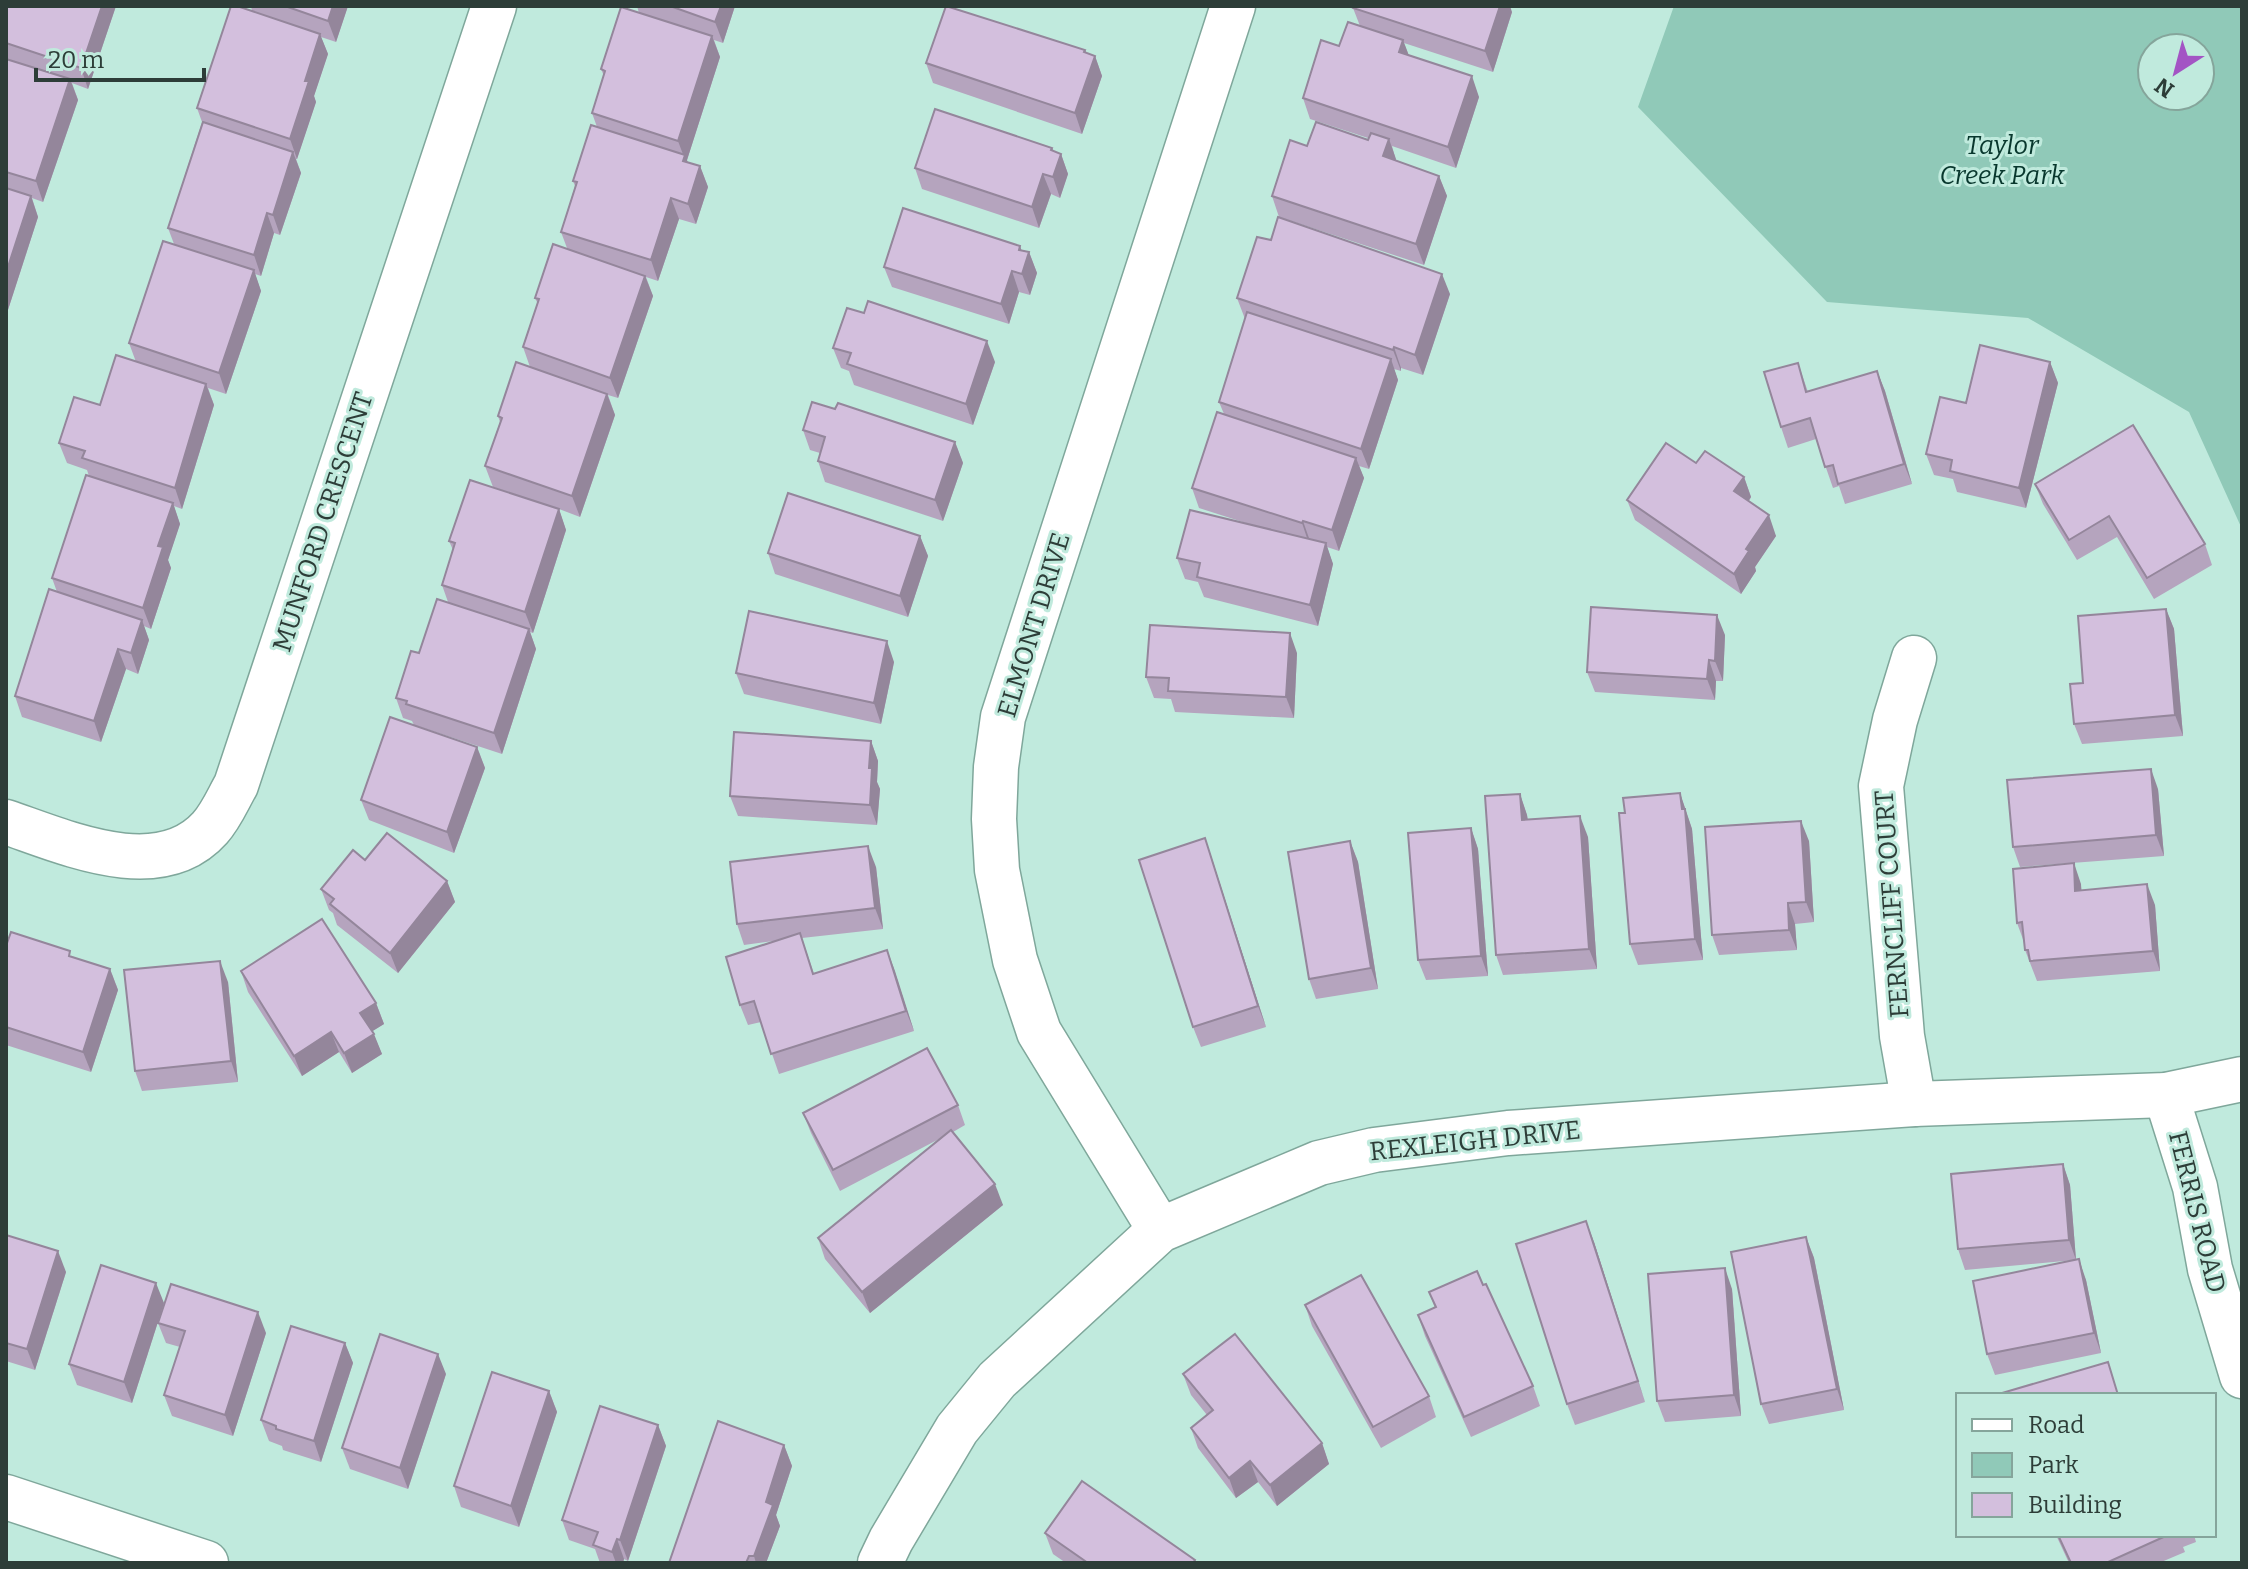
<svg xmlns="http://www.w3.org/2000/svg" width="2248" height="1569" viewBox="0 0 2248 1569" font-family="Bitter,serif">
<rect width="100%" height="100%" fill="#c0eadd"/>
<path fill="#90c9b8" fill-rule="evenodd" d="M1674,6H2242V529L2189,412L2028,318L1827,302L1638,107ZM2152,48H2200V96H2152Z"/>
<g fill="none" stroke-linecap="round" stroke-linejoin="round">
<defs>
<g id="street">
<path d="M1914,658L1895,720L1881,786L1902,1036L1914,1104"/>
<path d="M6,822C65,842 159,885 210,828C221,816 228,799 236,785L494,6"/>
<path d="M2166,1095L2195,1187L2210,1269L2242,1376"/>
<path d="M1160,1230L1039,1032L1015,960L997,870L994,819L996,767L1003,717L1233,6"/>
<path d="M6,1497L206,1563"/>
<path d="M880,1563L891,1540L957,1429L997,1380L1160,1230L1319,1163L1374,1150L1508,1133L1914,1104L2166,1095L2242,1079"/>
</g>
</defs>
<use href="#street" stroke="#7fa79b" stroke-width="47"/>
<use href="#street" stroke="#fff" stroke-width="44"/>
</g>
<g fill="#b5a4be">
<path d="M6,6H116L88,89L72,83L78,100L43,202L32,198L38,217L6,316Z"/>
<path d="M251,6H348L336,42L321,37L328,54L314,96L316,102L297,159H296L301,173L280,235L274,233L261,276L255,274L261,291L226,394L208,388L214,405L182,509L174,506L180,524L168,560L171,568L151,629L144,626L149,640L138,674L126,669L101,742L22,717L15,696L57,592L52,578L89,476L87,470L67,463L59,443L100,405L136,362L129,343L174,244L168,228L202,122L197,108L252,11Z"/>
<path d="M637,6H735L723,43L714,40L720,57L687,160V162L700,166L708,187L696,224L679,219L658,281L646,277L653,296L618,398L608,395L615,415L580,517L559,509L566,530L533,633L530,632L536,649L502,754L414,725L412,721L403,718L396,698L419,653L448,602L442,585L453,550L449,541L550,506L493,487L485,466L500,422L498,416L530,367L523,347L538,304L535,298L567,248L561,232L575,186L573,181L597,127L592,113L604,76L601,69L639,13Z"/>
<path d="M1353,8L1512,12L1493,72L1404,43L1409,56L1479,97L1456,168L1392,146L1396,161L1439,176L1447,196L1424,265L1279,217L1272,196L1307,146L1368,140V138L1310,119L1303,98L1339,46L1360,26Z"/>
<path d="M1085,50L1086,53L1095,56L1102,76L1082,134L933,83L926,63Z"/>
<path d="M1054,151L1061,154L1068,174L1060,198L1051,194L1039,228L922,189L915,168Z"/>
<path d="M1021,250L1029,252L1037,273L1030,295L1019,292L1009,324L892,287L884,267Z"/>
<path d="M1450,294L1423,375L1401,368V371L1394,369L1398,380L1369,469L1359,466L1364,478L1339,551L1327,547L1333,564L1318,626L1204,597L1198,582L1185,579L1177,558L1252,525L1199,508L1192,488L1224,414L1219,402L1245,319L1237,298Z"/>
<path d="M833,348L995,362L973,425L854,385L849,371L841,368Z"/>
<path d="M2050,362L2058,383L2026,508L1957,492L1953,479L1934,475L1926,454L1966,403Z"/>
<path d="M1798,363L1808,392L1877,371L1885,391L1912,484L1845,504L1839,486L1833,488L1816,439L1788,448L1781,427Z"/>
<path d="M835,409L955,442L963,463L943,521L825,482L818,461L820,453L810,450L803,430Z"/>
<path d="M1696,463L1744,477L1751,497L1749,501L1776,536L1755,567L1756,571L1741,594L1635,520L1627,500Z"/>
<path d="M2035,484L2205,544L2212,565L2154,599L2117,537L2077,560L2043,504Z"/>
<path d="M920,536L928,556L908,617L775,574L768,553Z"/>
<path d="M2166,609L2174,629L2183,736L2082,744L2074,724L2083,683Z"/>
<path d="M1725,635L1723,681H1716L1715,700L1595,692L1587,672Z"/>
<path d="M1297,653L1294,718L1175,712L1171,699L1154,698L1146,677Z"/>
<path d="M894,662L881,724L744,694L736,673Z"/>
<path d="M871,741L878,761L877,782L880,789L877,825L738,816L730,796Z"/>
<path d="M477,747L485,768L454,853L369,820L361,800Z"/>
<path d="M2158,789L2164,856L2020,867L2013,847Z"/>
<path d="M1680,793L1692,829L1703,960L1638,965L1630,944L1625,813Z"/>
<path d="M1520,794L1527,815L1528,820L1588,837L1597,969L1503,975L1496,955Z"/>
<path d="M1471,828L1478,849L1488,976L1426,980L1418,960Z"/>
<path d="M1350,841L1358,862L1378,989L1316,999L1309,979Z"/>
<path d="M1809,841L1814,922L1795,924L1797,950L1719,955L1712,935Z"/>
<path d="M1212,859L1266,1027L1201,1047L1193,1027Z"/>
<path d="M365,860L447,881L455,902L398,973L337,925L333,913L329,910L321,889Z"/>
<path d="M876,867L883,929L802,938L814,974L887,950L914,1031L779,1074L761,1022L748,1025L740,1005L774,941L744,945L737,924Z"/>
<path d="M2081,884V890L2155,905L2160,971L2037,981L2025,950L2024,942L2017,923Z"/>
<path d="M6,946L72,957L110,969L118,990L91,1072L6,1045Z"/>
<path d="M241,971L376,1003L384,1024L372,1031L382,1054L352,1073L339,1052L302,1076L248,992Z"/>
<path d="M228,982L238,1082L142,1091L135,1071Z"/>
<path d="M958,1105L965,1125L953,1132L1003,1205L870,1313L825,1259L818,1238L941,1138L840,1191L811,1133L803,1113Z"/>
<path d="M2063,1164L2070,1185L2076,1260L2086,1280L2101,1353L1995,1375L1987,1354L2075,1260L1965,1270L1958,1249Z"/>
<path d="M6,1235L66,1272L35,1370L6,1361Z"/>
<path d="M1806,1237L1814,1258L1844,1410L1769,1424L1761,1404Z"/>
<path d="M1594,1242L1645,1402L1575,1425L1567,1404Z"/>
<path d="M1732,1289L1741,1416L1665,1422L1657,1401Z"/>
<path d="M1429,1292L1533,1386L1540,1406L1471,1437L1425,1336L1418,1315L1435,1308Z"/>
<path d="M164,1303L132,1403L77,1385L69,1364Z"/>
<path d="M1305,1305L1429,1396L1436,1417L1381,1448L1312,1326Z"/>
<path d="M158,1323L266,1333L233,1436L172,1416L164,1395L180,1347L166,1343Z"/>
<path d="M345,1343L353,1363L321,1462L283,1450L282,1446L269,1441L261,1420Z"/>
<path d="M446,1374L408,1489L350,1469L342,1448Z"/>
<path d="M1183,1374L1322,1443L1329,1464L1277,1506L1258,1482L1236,1498L1198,1448L1191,1428L1207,1415L1191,1395Z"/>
<path d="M549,1391L557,1412L519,1527L461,1507L454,1486Z"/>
<path d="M658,1425L666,1446L628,1561L624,1559L623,1563H600L595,1549L569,1540L562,1520Z"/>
<path d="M784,1445L792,1466L776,1515L780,1526L766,1563H669Z"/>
<path d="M1045,1533L1195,1560L1197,1563H1066L1053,1554Z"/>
<path d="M2056,1535H2194L2196,1542L2183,1547L2185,1552L2159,1563H2069Z"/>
</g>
<g fill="#94869b">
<path d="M102,6H116L88,89L81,68Z"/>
<path d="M333,6H348L336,42L328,21Z"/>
<path d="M721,6H735L723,43L715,22Z"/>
<path d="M1500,6H1510L1512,12L1493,72L1485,51Z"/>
<path d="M320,34L328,54L314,96L316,102L297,159L290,139L305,81Z"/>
<path d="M712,36L720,57L687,160L692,176L683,161L684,157L678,141Z"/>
<path d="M1403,40L1411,61L1399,52Z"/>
<path d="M1085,50L1091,67L1095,56L1102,76L1082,134L1075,113Z"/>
<path d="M1472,76L1479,97L1456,168L1448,147Z"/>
<path d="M70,79L78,100L43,202L36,181Z"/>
<path d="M1389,139L1396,159L1390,177L1383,156Z"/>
<path d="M1052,148L1058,163L1061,154L1068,174L1060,198L1053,177L1051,150Z"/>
<path d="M293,152L301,173L280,235L273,215Z"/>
<path d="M700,166L708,187L696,224L688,204Z"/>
<path d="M1043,174L1051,194L1039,228L1032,207Z"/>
<path d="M1439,176L1447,196L1424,265L1416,244Z"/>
<path d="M31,196L38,217L6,316V273Z"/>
<path d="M671,198L679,219L658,281L651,260Z"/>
<path d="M267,213L274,233L261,276L254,255Z"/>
<path d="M1020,246L1026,263L1029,252L1037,273L1030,295L1022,274L1019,250Z"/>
<path d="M254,270L261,291L226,394L219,373Z"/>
<path d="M1012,271L1019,292L1009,324L1001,304Z"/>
<path d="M1442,274L1450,294L1423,375L1415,355Z"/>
<path d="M645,276L653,296L618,398L610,378Z"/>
<path d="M987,341L995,362L973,425L966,404Z"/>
<path d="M1394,347L1401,368V371L1393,350Z"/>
<path d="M1391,359L1398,380L1369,469L1361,449Z"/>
<path d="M2050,362L2058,383L2026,508L2019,488Z"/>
<path d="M1877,371L1885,391L1912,484L1904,464Z"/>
<path d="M206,384L214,405L182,509L175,488Z"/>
<path d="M607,394L615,415L580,517L572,496Z"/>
<path d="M955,442L963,463L943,521L935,500Z"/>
<path d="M1356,458L1364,478L1339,551L1332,530Z"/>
<path d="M1744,477L1751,497L1741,512L1734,491Z"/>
<path d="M173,503L180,524L168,560L171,568L151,629L143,608L158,546Z"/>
<path d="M559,509L566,530L533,633L525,612Z"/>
<path d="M1769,515L1776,536L1755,567L1756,571L1741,594L1734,574L1746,549Z"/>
<path d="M1303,521L1310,541L1309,544L1302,523Z"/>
<path d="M920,536L928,556L908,617L900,596Z"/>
<path d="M1326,543L1333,564L1318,626L1310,605Z"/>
<path d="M2166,609L2174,629L2183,736L2175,715Z"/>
<path d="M1717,615L1725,635L1723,681L1715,661Z"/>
<path d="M142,620L149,640L138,674L131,653Z"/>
<path d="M529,629L536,649L502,754L494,733Z"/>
<path d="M1290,633L1297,653L1294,718L1286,697Z"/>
<path d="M887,641L894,662L881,724L874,703Z"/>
<path d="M118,649L126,669L101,742L94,721Z"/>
<path d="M1709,660L1716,681L1715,700L1707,679Z"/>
<path d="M871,741L878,761L877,782L880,789L877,825L870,805L869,768Z"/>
<path d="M477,747L485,768L454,853L447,832Z"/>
<path d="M2151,769L2158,789L2164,856L2156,835Z"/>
<path d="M1680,793L1692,829L1703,960L1695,939Z"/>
<path d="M1520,794L1527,815L1530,841L1522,820Z"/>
<path d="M1580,816L1588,837L1597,969L1589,949Z"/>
<path d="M1801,821L1809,841L1814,922L1806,902Z"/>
<path d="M1471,828L1478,849L1488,976L1481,956Z"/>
<path d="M1205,838L1212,859L1266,1027L1258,1006Z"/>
<path d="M1350,841L1358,862L1378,989L1371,968Z"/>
<path d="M868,846L876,867L883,929L875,908Z"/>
<path d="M2074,863L2081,884L2083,912L2075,891Z"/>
<path d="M447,881L455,902L398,973L390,953Z"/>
<path d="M2147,884L2155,905L2160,971L2153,951Z"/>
<path d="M1788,903L1795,924L1797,950L1789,930Z"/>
<path d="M887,950L895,971L914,1031L906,1011Z"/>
<path d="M220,961L228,982L238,1082L231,1061Z"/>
<path d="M110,969L118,990L91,1072L83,1052Z"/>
<path d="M376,1003L384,1024L368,1034L360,1013Z"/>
<path d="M331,1032L339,1052L302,1076L294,1056Z"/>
<path d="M374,1034L382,1054L352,1073L344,1053Z"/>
<path d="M2063,1164L2070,1185L2076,1260L2069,1240Z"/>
<path d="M995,1184L1003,1205L870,1313L862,1292Z"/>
<path d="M1586,1221L1594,1242L1645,1402L1638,1381Z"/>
<path d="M1806,1237L1814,1258L1844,1410L1837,1389Z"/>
<path d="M58,1251L66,1272L35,1370L27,1349Z"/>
<path d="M2079,1259L2086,1280L2101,1353L2094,1333Z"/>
<path d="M1725,1268L1732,1289L1741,1416L1734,1395Z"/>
<path d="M156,1283L164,1303L132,1403L124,1382Z"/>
<path d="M258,1312L266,1333L233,1436L225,1415Z"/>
<path d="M345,1343L353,1363L321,1462L314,1441Z"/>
<path d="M438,1354L446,1374L408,1489L400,1468Z"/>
<path d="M549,1391L557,1412L519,1527L511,1506Z"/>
<path d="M658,1425L666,1446L628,1561L620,1540Z"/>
<path d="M1322,1443L1329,1464L1277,1506L1270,1485Z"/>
<path d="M784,1445L792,1466L776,1515L780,1526L766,1563H756L754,1556L766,1502Z"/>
<path d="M1250,1461L1258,1482L1236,1498L1229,1478Z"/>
<path d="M617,1539L624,1559L623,1563H616L612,1552Z"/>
</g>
<g fill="#d3bfdd" stroke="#94869b" stroke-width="2">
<path d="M6,6H102L81,68L6,43Z"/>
<path d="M231,6H237L320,34L305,81H309L290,139L197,108Z"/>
<path d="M285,6H333L328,21Z"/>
<path d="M670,6H721L715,22Z"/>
<path d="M946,6L1085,50L1084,52L1095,56L1075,113L926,63Z"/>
<path d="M1354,6H1500L1485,51L1353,8Z"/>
<path d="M621,7L712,36L678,141L592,113L605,71L601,69Z"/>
<path d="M1348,22L1403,40L1399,52L1472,76L1448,147L1303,98L1321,40L1339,46Z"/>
<path d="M6,59L70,79L36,181L6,172Z"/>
<path d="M935,109L1052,148L1051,150L1061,154L1053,177L1043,174L1032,207L915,168Z"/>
<path d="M203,122L293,152L273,215L267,213L254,255L168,228Z"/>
<path d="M1316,122L1368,140L1371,133L1389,139L1383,156L1439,176L1416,244L1272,196L1290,140L1307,146Z"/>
<path d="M591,125L685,155L683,161L700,166L688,204L671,198L651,260L561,232L577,182L573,181Z"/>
<path d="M6,188L31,196L6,273Z"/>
<path d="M903,208L1020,246L1019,250L1029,252L1022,274L1012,271L1001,304L884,267Z"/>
<path d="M1278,217L1442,274L1415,355L1394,347L1393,350L1237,298L1257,237L1271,240Z"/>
<path d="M163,241L254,270L219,373L129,343Z"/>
<path d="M553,244L645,276L610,378L523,347L539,299L535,298Z"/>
<path d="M868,301L987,341L966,404L847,364L851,353L833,348L847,308L864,313Z"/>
<path d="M1247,312L1391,359L1361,449L1219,402Z"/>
<path d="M1980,345L2050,362L2019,488L1950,471L1952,460L1926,454L1940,397L1966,403Z"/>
<path d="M116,355L206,384L175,488L82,458L85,451L59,443L74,397L100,405Z"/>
<path d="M516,362L607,394L572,496L485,466L502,418L498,416Z"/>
<path d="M1798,363L1806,392L1877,371L1904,464L1838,484L1833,465L1825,467L1810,418L1781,427L1764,372Z"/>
<path d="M812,402L835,409L838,403L955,442L935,500L818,461L825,437L803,430Z"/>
<path d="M1217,412L1356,458L1332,530L1303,521L1302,523L1192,488Z"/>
<path d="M2133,425L2205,544L2147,578L2109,516L2069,540L2035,484Z"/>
<path d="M1666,443L1696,463L1705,451L1744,477L1734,491L1769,515L1746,549L1749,551L1734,574L1627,500Z"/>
<path d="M86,475L173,503L158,546L163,547L143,608L52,578Z"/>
<path d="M470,480L559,509L525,612L442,585L455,543L449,541Z"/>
<path d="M788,493L920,536L900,596L768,553Z"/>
<path d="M1190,510L1326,543L1310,605L1197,577L1200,563L1177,558Z"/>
<path d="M49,589L142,620L131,653L118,649L94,721L15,696Z"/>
<path d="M437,599L529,629L494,733L406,704L407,701L396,698L411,651L419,653Z"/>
<path d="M1591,607L1717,615L1715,661L1709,660L1707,679L1587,672Z"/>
<path d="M2166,609L2175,715L2074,724L2070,684L2083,683L2078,616Z"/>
<path d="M749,611L887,641L874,703L736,673Z"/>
<path d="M1150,625L1290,633L1286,697L1168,691L1169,678L1146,677Z"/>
<path d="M390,717L477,747L447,832L361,800Z"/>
<path d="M734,732L871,741L869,768H872L870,805L730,796Z"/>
<path d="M2151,769L2156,835L2013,847L2007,780Z"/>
<path d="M1680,793L1682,809H1685L1695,939L1630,944L1619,813H1625L1623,798Z"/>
<path d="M1520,794L1522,820L1580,816L1589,949L1496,955L1485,796Z"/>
<path d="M1801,821L1806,902L1788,903L1789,930L1712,935L1705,827Z"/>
<path d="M1471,828L1481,956L1418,960L1408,833Z"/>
<path d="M387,833L447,881L390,953L330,904L334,899L321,889L353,850L365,860Z"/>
<path d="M1205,838L1258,1006L1193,1027L1139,860Z"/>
<path d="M1350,841L1371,968L1309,979L1288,852Z"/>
<path d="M868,846L875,908L737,924L730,862Z"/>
<path d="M2074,863L2075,891L2147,884L2153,951L2030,961L2028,950H2025L2022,922L2017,923L2013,869Z"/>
<path d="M322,919L376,1003L360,1013L374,1034L344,1053L331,1032L294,1056L241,971Z"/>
<path d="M11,932L70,951L69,956L110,969L83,1052L6,1027V946Z"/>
<path d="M800,933L813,974L887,950L906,1011L771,1054L754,1001L740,1005L726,957Z"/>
<path d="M220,961L231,1061L135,1071L124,970Z"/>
<path d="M927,1048L958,1105L833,1170L803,1113Z"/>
<path d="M951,1130L995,1184L862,1292L818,1238Z"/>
<path d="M2063,1164L2069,1240L1958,1249L1951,1174Z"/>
<path d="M1586,1221L1638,1381L1567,1404L1516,1244Z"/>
<path d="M6,1235L58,1251L27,1349L6,1343Z"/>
<path d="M1806,1237L1837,1389L1761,1404L1731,1252Z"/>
<path d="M2079,1259L2094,1333L1987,1354L1973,1281Z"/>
<path d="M101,1265L156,1283L124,1382L69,1364Z"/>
<path d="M1725,1268L1734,1395L1657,1401L1648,1274Z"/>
<path d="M1477,1271L1483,1285L1486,1284L1533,1386L1464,1417L1418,1315L1436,1307L1429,1292Z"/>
<path d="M1361,1275L1429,1396L1373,1427L1305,1305Z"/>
<path d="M171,1284L258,1312L225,1415L164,1395L185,1331L158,1323Z"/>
<path d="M291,1326L345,1343L314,1441L276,1429V1426L261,1420Z"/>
<path d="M380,1334L438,1354L400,1468L342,1448Z"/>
<path d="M1235,1334L1322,1443L1270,1485L1250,1461L1229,1478L1191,1428L1213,1410L1183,1374Z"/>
<path d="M2108,1362L2118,1395H2002V1393Z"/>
<path d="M492,1372L549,1391L511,1506L454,1486Z"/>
<path d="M600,1406L658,1425L620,1540L617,1539L612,1552L593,1545L598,1532L562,1520Z"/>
<path d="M718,1421L784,1445L766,1502L773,1505L754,1556H749L746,1563H669Z"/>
<path d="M1082,1481L1195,1560L1193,1563H1088L1045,1533Z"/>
<path d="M2058,1535H2168L2106,1563H2071Z"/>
</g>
<g text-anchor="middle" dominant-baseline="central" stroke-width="6" stroke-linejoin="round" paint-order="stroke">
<g font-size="26" font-style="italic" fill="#08372d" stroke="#c0eadd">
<text x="2002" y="145">Taylor<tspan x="2002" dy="30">Creek Park</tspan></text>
</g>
<g font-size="26" fill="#2d3d38" stroke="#c0eadd">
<text transform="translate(323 522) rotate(-72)">MUNFORD CRESCENT</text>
<text transform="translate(1034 625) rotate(-73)">ELMONT DRIVE</text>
<text transform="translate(1892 904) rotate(-94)">FERNCLIFF COURT</text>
<text transform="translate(1475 1141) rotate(-6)">REXLEIGH DRIVE</text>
<text transform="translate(2197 1212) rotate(76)">FERRIS ROAD</text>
</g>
</g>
<rect width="2248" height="1569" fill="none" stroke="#2d3d38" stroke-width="16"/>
<rect x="1956" y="1393" width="260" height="144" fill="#c0eadd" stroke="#85a59b" stroke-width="2"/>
<rect x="1972" y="1419" width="40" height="12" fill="#ffffff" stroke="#85a59b" stroke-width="2"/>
<text x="2028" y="1433" font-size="24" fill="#2d3d38">Road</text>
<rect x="1972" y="1453" width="40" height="24" fill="#90c9b8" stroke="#85a59b" stroke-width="2"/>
<text x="2028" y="1473" font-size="24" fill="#2d3d38">Park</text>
<rect x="1972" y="1493" width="40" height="24" fill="#d3bfdd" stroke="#85a59b" stroke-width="2"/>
<text x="2028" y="1513" font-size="24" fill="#2d3d38">Building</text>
<g transform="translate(2176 72) rotate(216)"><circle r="38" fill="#c0eadd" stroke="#85a59b" stroke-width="2"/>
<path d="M0-6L14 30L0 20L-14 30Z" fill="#a354c4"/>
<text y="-12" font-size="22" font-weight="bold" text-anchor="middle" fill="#2d3d38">N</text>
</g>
<path d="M36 68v12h168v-12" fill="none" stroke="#2d3d38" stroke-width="4"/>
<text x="48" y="68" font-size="24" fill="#2d3d38" stroke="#c0eadd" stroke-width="6" paint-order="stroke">20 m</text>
</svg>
